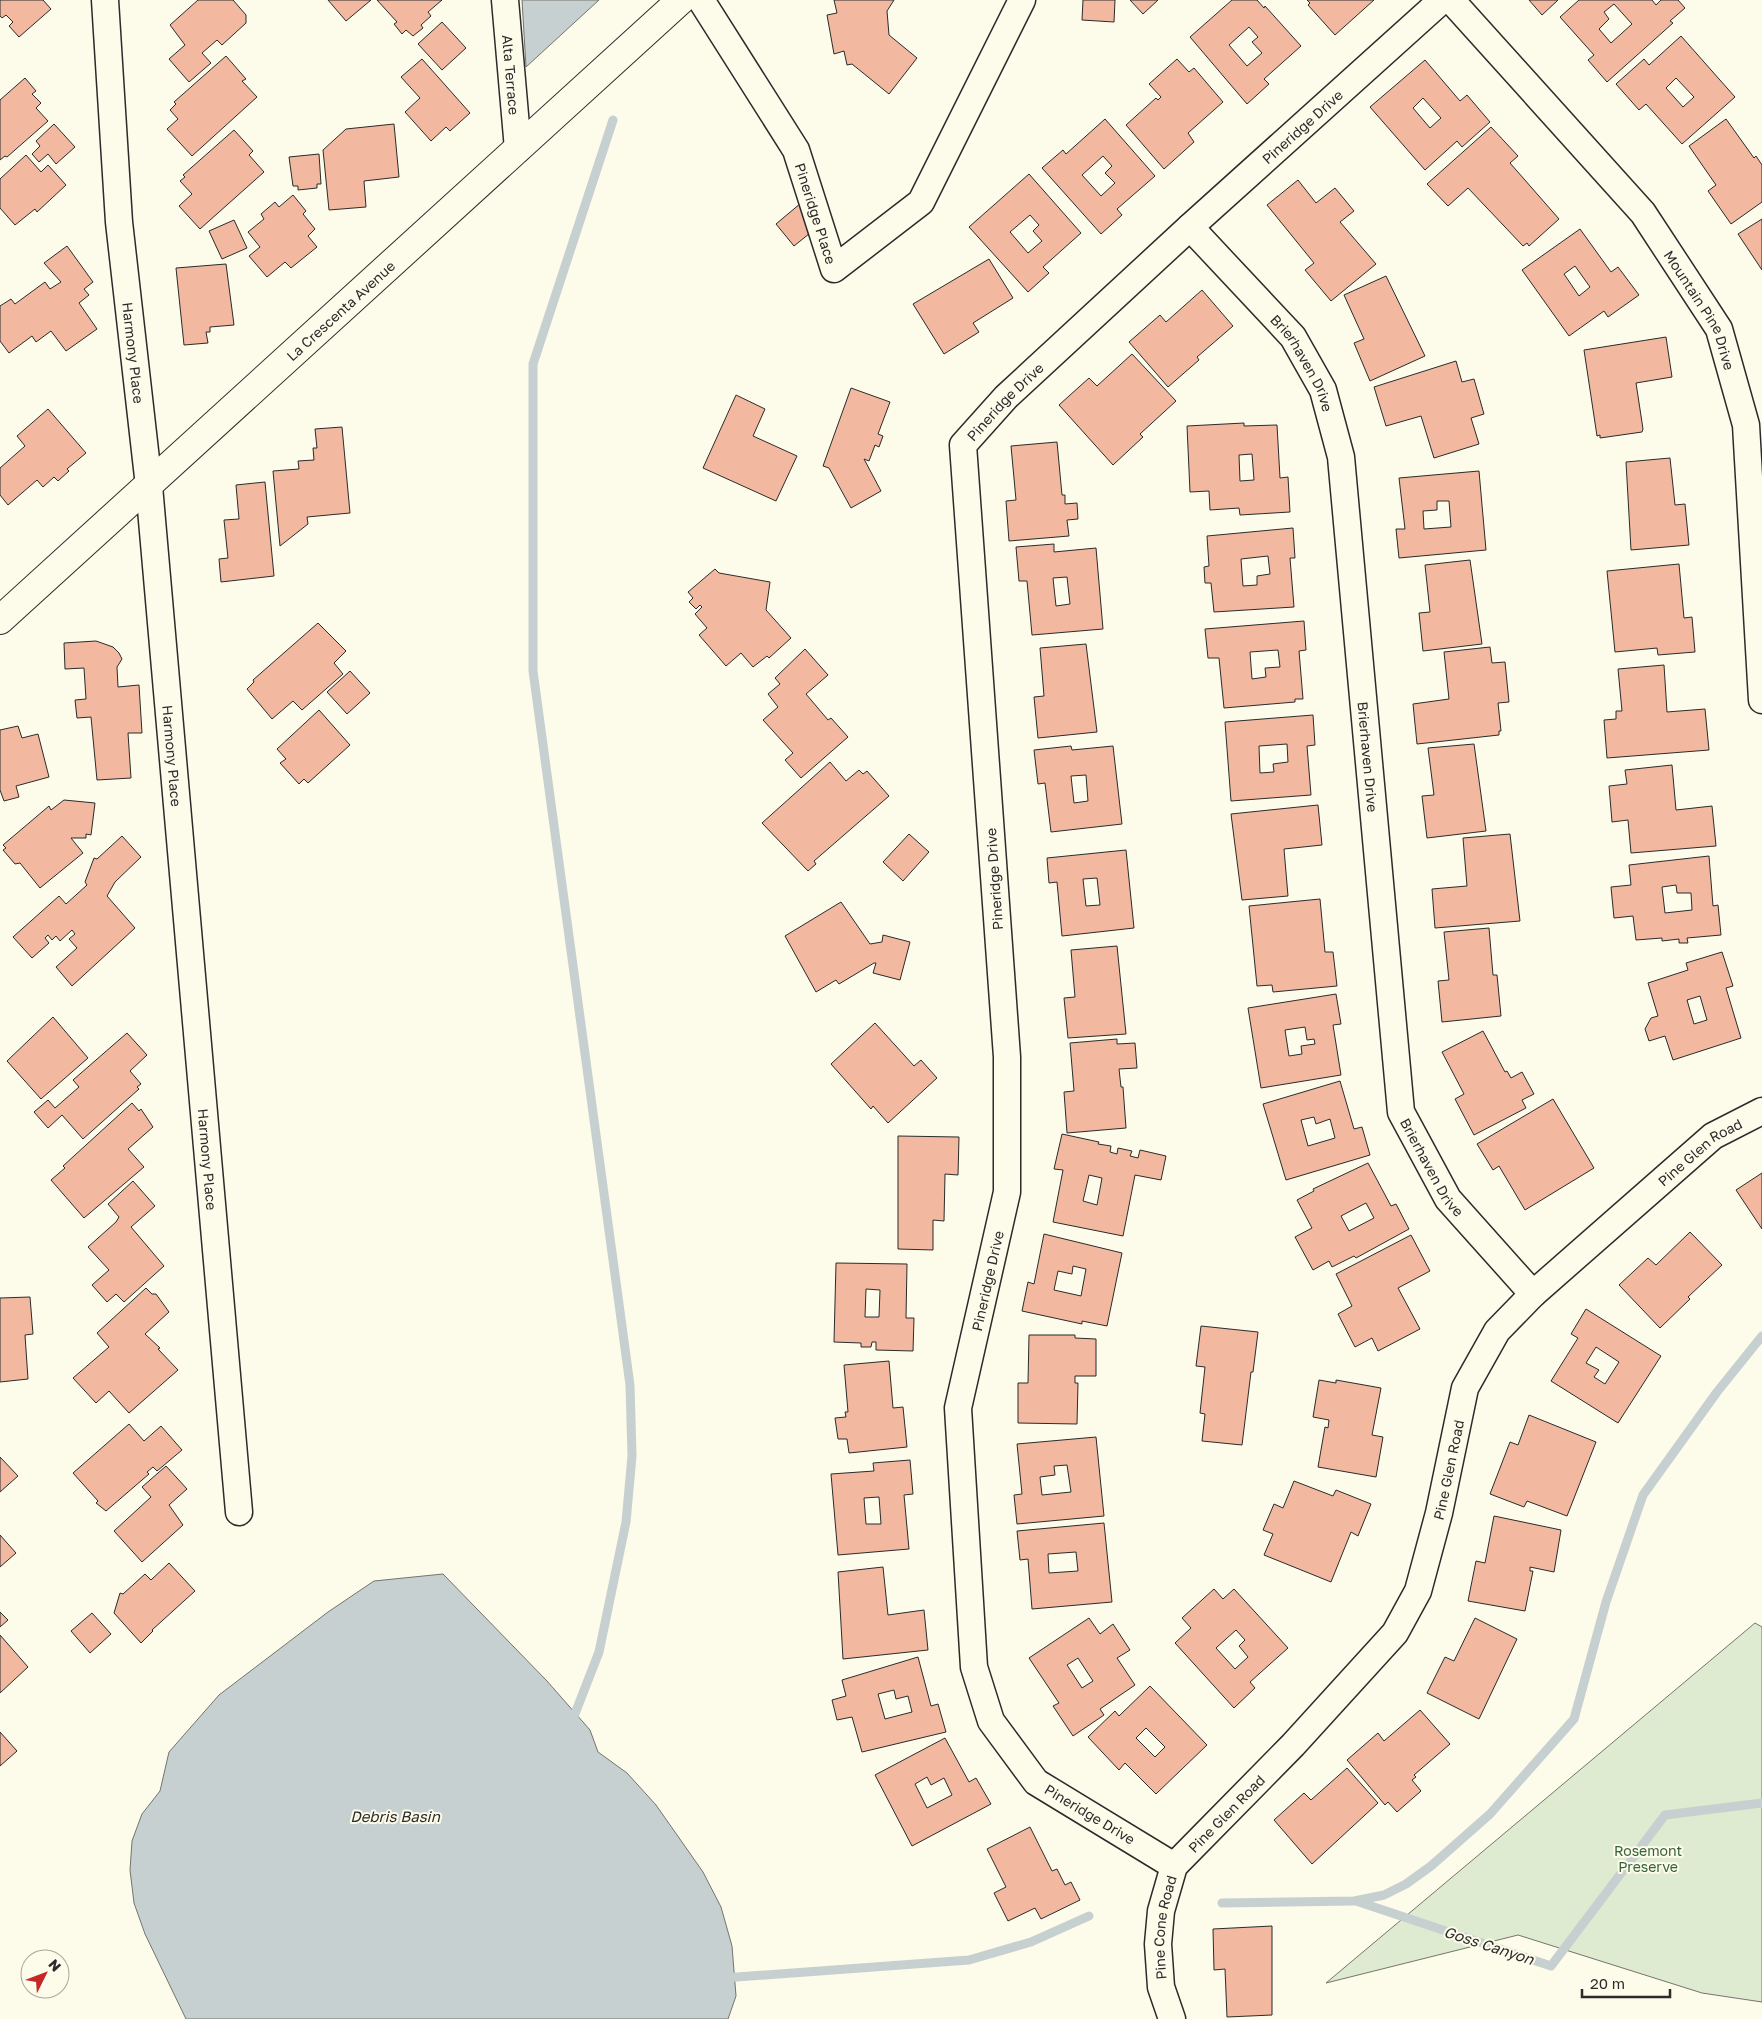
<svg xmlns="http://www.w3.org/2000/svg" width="1762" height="2019" viewBox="0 0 1762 2019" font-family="'Golos Text',sans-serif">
<rect width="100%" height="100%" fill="#fdfbea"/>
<path fill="#deebd1" stroke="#74746e" d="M1755,1623L1762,1627V2002L1702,1993L1518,1935L1326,1983Z"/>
<g fill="#c7d0d0" stroke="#74746e">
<path d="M522,0H599L526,67Z"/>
<path d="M443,1574L547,1681L590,1730L598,1752L627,1773L656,1805L703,1872L721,1907L732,1946L736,1996L728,2019H186L145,1934L134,1903L130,1870L132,1841L142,1814L160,1791L169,1752L219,1695L328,1612L374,1581Z"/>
</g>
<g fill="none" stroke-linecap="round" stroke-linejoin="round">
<g stroke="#c7d0d0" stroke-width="9">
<path d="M571,1724L599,1652L626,1522L632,1456L630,1385L533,671V364L613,120"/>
<path d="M1356,1901L1551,1966L1665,1815L1762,1803"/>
<path d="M1222,1903L1354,1901L1384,1895L1406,1884L1431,1866L1490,1814L1574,1719L1606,1602L1643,1495L1717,1392L1762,1336"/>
<path d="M723,1978L969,1960L1031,1942L1089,1916"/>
</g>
</g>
<g fill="#f2b8a0" stroke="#2b2b2b" fill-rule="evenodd">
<path d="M0,0H43L51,9L19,37L9,26L13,22L6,15L2,18L0,16Z"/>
<path d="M198,0H233L246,15V23L222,45L217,40L202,53L211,63L189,82L169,59L185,45L170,25Z"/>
<path d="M328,0H371L346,21Z"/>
<path d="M377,0H442L428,12L431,16L421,25L423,28L413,36L406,30L402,34L394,24L397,22Z"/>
<path d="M834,0H894L887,11L889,35L917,58L889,94L852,64L847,65L844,51L834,54L827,15L837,13Z"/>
<path d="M1083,0H1115L1114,22L1082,20Z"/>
<path d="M1130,0H1158L1143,14Z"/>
<path d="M1232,0H1257L1264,8L1265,6L1301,46L1264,79L1269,84L1247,104L1190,37ZM1249,27L1258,37L1252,42L1262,53L1247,66L1229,45Z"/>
<path d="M1307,0H1374L1335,35L1308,5L1310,3Z"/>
<path d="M1529,0H1558L1542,15Z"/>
<path d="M1579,0H1652L1656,5L1661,0H1678L1685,8L1670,21L1673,23L1607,82L1588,60L1594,55L1560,17ZM1614,4L1632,24L1611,43L1599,29L1609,19L1604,12Z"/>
<path d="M442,22L466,48L442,70L418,44Z"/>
<path d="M1681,36L1735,97L1682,144L1646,104L1639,110L1616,84L1644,59L1649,65ZM1676,78L1694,97L1683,107L1666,88Z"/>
<path d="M226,56L246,79L242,81L257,97L192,156L167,129L178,119L170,110L176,104L174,102Z"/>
<path d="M422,59L470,113L450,131L446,127L431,141L405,112L420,98L401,77Z"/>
<path d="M1177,59L1189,72L1194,68L1223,102L1188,133L1194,142L1164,169L1126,125L1156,98L1158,100L1161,97L1149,84Z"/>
<path d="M1425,60L1460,101L1467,95L1490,122L1462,147L1457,141L1425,170L1370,107ZM1423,98L1441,118L1430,128L1413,108Z"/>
<path d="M25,78L36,91L32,94L41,103L36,108L48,121L7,157L5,156L0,160V100Z"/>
<path d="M1105,119L1155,176L1117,209L1122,215L1101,234L1042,168L1063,150L1066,154ZM1103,156L1112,166L1105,173L1115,183L1101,196L1082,175Z"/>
<path d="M1726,119L1754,158L1756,156L1762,165V202L1731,224L1708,191L1716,185L1689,146Z"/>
<path d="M54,124L75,147L56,164L48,154L39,162L32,154L40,146L36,141Z"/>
<path d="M394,124L399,177L364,181L366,207L329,210L323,150L346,129Z"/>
<path d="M1491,127L1518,156L1510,163L1559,219L1529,246L1527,243L1523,246L1468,188L1448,206L1427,184Z"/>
<path d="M234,130L253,151L249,155L264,172L200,229L179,206L192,194L180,181L185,177L183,175Z"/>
<path d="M319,154L321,184H317V188L298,190V186H293L289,157Z"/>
<path d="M26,155L41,172L48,165L66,185L37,212L35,209L15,225L0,208V179Z"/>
<path d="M1029,174L1081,233L1043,267L1049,273L1028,292L969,227ZM1030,215L1039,225L1033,231L1042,241L1028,253L1010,232Z"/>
<path d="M1298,180L1316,203L1335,188L1354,211L1340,222L1376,264L1331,301L1305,270L1314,263L1267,205Z"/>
<path d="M293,195L306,211L303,214L315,229L308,236L317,247L291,268L285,262L267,277L249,256L260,247L248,232L264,219L261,214L275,202L279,207Z"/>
<path d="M801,203L820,225L794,246L776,224Z"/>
<path d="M1762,219V270L1738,234Z"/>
<path d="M234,220L247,248L222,259L209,231Z"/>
<path d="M1580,229L1611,272L1618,267L1639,295L1608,317L1604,311L1569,336L1522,270ZM1575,266L1590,287L1579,296L1564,274Z"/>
<path d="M67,246L93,282L84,289L89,295L79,303L97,329L66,351L51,331L36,342L32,336L9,353L0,341V306L11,299L15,304L45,282L50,289L61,282L44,263Z"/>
<path d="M989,259L1013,298L973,323L979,332L944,354L913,304Z"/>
<path d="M226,264L234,325L210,327V332H206L208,343L184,345L176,268Z"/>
<path d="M1386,276L1425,356L1370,381L1354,343L1364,339L1344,295Z"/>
<path d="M1202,290L1233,326L1197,357L1199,360L1168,387L1129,342L1160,315L1166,322Z"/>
<path d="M1666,337L1672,377L1636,383L1643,429L1642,432L1600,438V435L1597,436L1584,350Z"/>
<path d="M1132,354L1176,401L1140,434L1143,437L1113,465L1059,405L1089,378L1097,386Z"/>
<path d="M1456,361L1462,382L1474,379L1484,414L1471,418L1479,444L1434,458L1421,416L1386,426L1374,387Z"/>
<path d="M851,388L890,402L878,434L883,436L879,447L875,445L869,461L864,459L881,491L851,508L829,468L823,466Z"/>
<path d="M736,395L765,409L753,436L797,456L776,501L703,468Z"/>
<path d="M48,409L86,453L67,469L69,471L58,481L54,477L43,487L37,480L8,505L0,495V468L25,446L17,436Z"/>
<path d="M1244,423V426L1277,425L1280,478L1288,477L1290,512L1240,515L1239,508L1210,510L1209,491L1190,492L1187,426ZM1252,454L1254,480L1240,481L1239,455Z"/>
<path d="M342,427L350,513L307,517L308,524L280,546L273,471L299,469L298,461L314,460L313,448H317L315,429Z"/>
<path d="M1057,442L1062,495H1065V504L1077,503L1078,519L1067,520L1069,536L1009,541L1006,501L1016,500L1011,446Z"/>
<path d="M1670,458L1675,505L1685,504L1689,545L1631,550L1626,462Z"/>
<path d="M1479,471L1486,550L1399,558L1396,529H1405L1399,478ZM1437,501H1449L1451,527L1424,529L1423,511L1437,510Z"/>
<path d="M265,482L274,576L221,582L219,559L228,558L224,520L239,519L236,485Z"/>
<path d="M1293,528L1295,558H1290L1294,607L1214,612L1211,583H1205L1204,567L1209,566L1207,536ZM1268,556L1270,574L1257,576V585L1243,586L1241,559Z"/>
<path d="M1054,544V552L1096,548L1103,629L1032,635L1027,581H1019L1016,547ZM1067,577L1070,604L1056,606L1053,578Z"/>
<path d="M1470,560L1482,644L1423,651L1419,613L1430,612L1425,565Z"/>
<path d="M1679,564L1684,618L1692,617L1695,652L1658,655L1657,648L1615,652L1607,571Z"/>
<path d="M715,569L719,573L770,582L766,610L791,638L769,658L767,656L753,667L741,653L726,666L699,635L707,628L695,614L702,607L700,605L696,609L689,602L693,598L688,592Z"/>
<path d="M1304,621L1306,650L1299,651L1303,699H1295V702L1224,708L1219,658H1208L1205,629ZM1278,650L1280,667L1265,668L1266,677L1252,679L1250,652Z"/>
<path d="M318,623L346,651L334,663L343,674L302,710L293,701L272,719L247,689L254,682L253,680Z"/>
<path d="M96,641L113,647L119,653L122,659L117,667L118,687L139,685L142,733H128L131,778L97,780L91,717L77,718L75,700L86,699L84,668L65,669L64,643Z"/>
<path d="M1086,644L1097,732L1038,738L1034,697L1044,696L1040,648Z"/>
<path d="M1490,647L1492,663L1505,662L1509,702L1498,703L1501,731H1499V735L1417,744L1413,704L1449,699L1444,652Z"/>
<path d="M805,649L828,675L806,694L828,720L831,718L848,737L801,778L785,760L793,753L763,720L778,707L768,694L780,684L775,678Z"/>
<path d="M1664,665L1667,712L1705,709L1709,750L1607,758L1604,720L1616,719V711H1622L1618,669Z"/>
<path d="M350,671L370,693L347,714L327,692Z"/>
<path d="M319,710L350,745L308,783L304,779L299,784L280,763L286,759L277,749Z"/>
<path d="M1313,715L1315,745L1307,746L1311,795L1231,801L1225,722ZM1287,744L1288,762L1273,764L1274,772L1260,773L1259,746Z"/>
<path d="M18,726L22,738L38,734L49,777L16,786L19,797L4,801L0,790V730Z"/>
<path d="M1474,744L1486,831L1427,838L1422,796L1434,795L1428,748Z"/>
<path d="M1071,746L1072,750L1113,746L1122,824L1051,832L1045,783L1038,784L1034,750ZM1086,775L1088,801L1074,803L1071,776Z"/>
<path d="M830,762L846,781L859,770L863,774L867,771L889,796L814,861L816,864L808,871L762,823Z"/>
<path d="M1672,765L1676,810L1712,806L1716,846L1631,853L1628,820L1612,822L1609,786L1627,784L1625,770Z"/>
<path d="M64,800L95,803L91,835L86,834V838H71L83,853L40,888L20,863L15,864L3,850L6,848L3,845L49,806L51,810Z"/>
<path d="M1318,805L1322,845L1284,849L1288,896L1242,900L1231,814Z"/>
<path d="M909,834L929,852L903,881L883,862Z"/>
<path d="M1510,834L1520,921L1435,928L1432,889L1467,886L1463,838Z"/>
<path d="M122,836L141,857L115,882L107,896L135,928L72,986L56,967L77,948L69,939L75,934L72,930L60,941L56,936L52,940L48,935L45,938L49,943L32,958L13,937L59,896L66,904L87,885L85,882L94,858L97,859Z"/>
<path d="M1126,850L1134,928L1062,936L1057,882L1049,883L1047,858ZM1097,878L1100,905L1086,906L1083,879Z"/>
<path d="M1709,856L1713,906L1718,905L1721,935L1687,938L1688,943H1679V939L1662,941V938L1636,940L1633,916L1614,918L1611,887L1631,885L1629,865ZM1676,885L1677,893H1691L1692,910L1665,913L1662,887Z"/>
<path d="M1320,899L1325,952H1333L1337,986L1273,992L1272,985L1257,986L1249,906Z"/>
<path d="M841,902L870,944L882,942L883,935L910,942L900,980L873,973L876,963H874L839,984L836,980L816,992L785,936Z"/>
<path d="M1489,928L1493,975H1497L1501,1016L1442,1022L1438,981L1449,980L1444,932Z"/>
<path d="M1117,946L1126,1034L1068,1038L1064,998L1075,997L1071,950Z"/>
<path d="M1722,952L1733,986L1726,988L1741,1038L1673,1060L1665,1036L1649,1041L1645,1029L1651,1018L1658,1016L1648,983L1688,970L1686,963ZM1700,996L1707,1020L1694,1024L1687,1000Z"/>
<path d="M1336,994L1341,1024L1333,1025L1341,1075L1261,1088L1248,1008ZM1305,1027L1307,1040L1314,1039L1315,1044L1301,1046L1302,1054L1289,1056L1285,1030Z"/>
<path d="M53,1017L88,1058L41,1099L7,1061Z"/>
<path d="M875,1023L914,1066L921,1060L937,1078L888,1123L873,1106L871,1109L831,1064Z"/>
<path d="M1483,1031L1505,1072L1507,1071L1511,1078L1522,1072L1534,1094L1522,1100L1526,1108L1474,1135L1455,1099L1464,1094L1442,1052Z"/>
<path d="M127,1033L147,1055L130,1071L141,1084L137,1087L139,1089L83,1139L62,1115L48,1128L34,1112L48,1100L55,1108L79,1087L73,1080Z"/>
<path d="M1117,1039V1044L1135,1043L1137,1068L1119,1069L1121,1087H1123L1126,1128L1067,1133L1064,1092L1074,1091L1070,1043Z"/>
<path d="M1340,1081L1354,1129L1362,1127L1370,1155L1286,1180L1263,1104ZM1314,1117L1316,1124L1330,1119L1335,1138L1308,1146L1301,1120Z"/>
<path d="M1553,1099L1594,1168L1525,1210L1499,1166L1493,1170L1477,1144Z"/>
<path d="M132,1103L139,1111L141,1109L153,1127L128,1149L144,1167L84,1218L51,1180L65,1168L63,1166Z"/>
<path d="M1062,1134L1099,1142L1098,1144L1111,1146L1110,1152L1117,1154L1118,1148L1132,1151L1130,1156L1138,1158L1140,1150L1166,1156L1161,1180L1135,1175L1123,1236L1053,1222L1063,1170L1054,1169ZM1089,1175L1102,1178L1097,1205L1083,1201Z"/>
<path d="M898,1136L959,1137L958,1175L945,1174L944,1221L933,1220V1250L898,1249Z"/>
<path d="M1368,1163L1391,1206L1396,1204L1409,1229L1356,1258L1354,1256L1332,1267L1329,1261L1313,1270L1295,1237L1312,1228L1297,1200L1314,1191L1313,1189ZM1366,1203L1374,1218L1349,1231L1341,1216Z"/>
<path d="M1762,1173V1229L1736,1190Z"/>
<path d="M133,1181L155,1206L131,1227L164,1266L124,1302L116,1294L107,1302L92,1285L109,1270L88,1247L116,1222L119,1217L108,1204Z"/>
<path d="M1690,1232L1722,1265L1688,1297L1690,1299L1660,1328L1619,1285L1648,1258L1656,1265Z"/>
<path d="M1044,1234L1122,1253L1107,1326L1082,1321V1324L1022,1311L1028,1282L1034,1284ZM1073,1266L1086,1269L1081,1296L1054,1290L1058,1271L1072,1274Z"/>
<path d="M1411,1235L1430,1271L1398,1288L1420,1329L1378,1351L1372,1338L1355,1347L1338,1314L1352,1306L1336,1274Z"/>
<path d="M836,1263L907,1264L906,1318H914L913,1351L876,1350V1342H872L871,1347H861V1343L834,1342ZM866,1289L880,1290L879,1317H865Z"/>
<path d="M146,1288L152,1294H156L169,1312L145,1334L160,1348L158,1349L178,1370L129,1413L109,1391L96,1403L73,1378L109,1347L97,1333Z"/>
<path d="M30,1297L33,1334L25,1335L28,1379L0,1382V1298Z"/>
<path d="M1586,1309L1661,1356L1618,1423L1551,1381L1578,1338L1571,1334ZM1596,1347L1619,1362L1605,1384L1594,1377L1599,1370L1586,1363Z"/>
<path d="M1201,1326L1258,1332L1253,1372H1251L1242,1445L1202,1441L1205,1414L1200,1413L1205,1367L1196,1366Z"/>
<path d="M1029,1335H1075V1338L1096,1339V1376H1075V1383H1078L1077,1424L1018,1423V1383H1028Z"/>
<path d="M889,1361L893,1408L903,1407L907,1447L849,1453L847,1439H838L835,1418L846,1417L845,1412H848L844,1365Z"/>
<path d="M1319,1380L1336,1383V1380L1381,1388L1372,1435L1383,1437L1376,1477L1318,1467L1325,1427L1328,1428L1329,1420L1313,1417Z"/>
<path d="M1529,1415L1596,1442L1567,1516L1527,1501L1524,1507L1490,1494L1510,1442L1518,1445Z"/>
<path d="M129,1424L144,1441L161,1426L182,1450L157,1471L153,1467L147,1472L149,1474L106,1511L96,1503L98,1501L73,1473Z"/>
<path d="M1096,1437L1104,1516L1017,1524L1014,1495L1022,1494L1017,1444ZM1067,1465L1071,1492L1042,1495L1040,1477L1055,1475L1054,1466Z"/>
<path d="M0,1457L18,1476L0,1492Z"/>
<path d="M910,1460L913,1494L904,1495L909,1549L838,1555L831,1474L874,1471L873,1463ZM879,1497L881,1524H866L864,1498Z"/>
<path d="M166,1466L187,1489L169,1505L183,1525L142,1562L114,1531L151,1497L142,1487Z"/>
<path d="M1294,1481L1333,1496L1336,1490L1371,1504L1358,1536L1351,1532L1331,1582L1264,1555L1273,1534L1263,1530L1274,1504L1283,1508Z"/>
<path d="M1494,1516L1561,1530L1554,1572L1530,1567V1571H1533L1525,1611L1468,1601L1476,1561L1485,1563Z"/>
<path d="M1104,1523L1112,1602L1032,1609L1028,1559L1020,1560L1017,1531ZM1076,1552L1078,1571L1049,1573L1048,1554Z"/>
<path d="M0,1535L16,1553L0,1567Z"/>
<path d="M169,1563L195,1591L152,1630L153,1631L141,1643L114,1613L120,1593L123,1594L145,1574L151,1580Z"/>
<path d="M883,1567L888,1615L924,1610L928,1650L843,1659L838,1572Z"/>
<path d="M1214,1589L1223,1599L1234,1589L1288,1648L1250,1682L1255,1688L1234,1708L1175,1643L1191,1628L1182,1618ZM1236,1630L1245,1640L1239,1646L1248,1657L1235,1669L1216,1648Z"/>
<path d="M0,1612L8,1620L0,1627Z"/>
<path d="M92,1613L111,1634L90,1653L71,1631Z"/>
<path d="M1089,1618L1100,1634L1113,1624L1130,1650L1117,1658L1135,1685L1100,1709L1104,1715L1073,1736L1053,1706L1059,1703L1029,1658ZM1078,1658L1093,1681L1082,1688L1067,1665Z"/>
<path d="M1475,1618L1517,1639L1479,1719L1427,1693L1445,1657L1454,1661Z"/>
<path d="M0,1635L28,1667L0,1693Z"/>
<path d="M918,1657L931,1706L938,1704L946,1732L862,1752L852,1717L837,1720L832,1700L846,1696L842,1680ZM894,1690L896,1699L908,1696L912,1712L885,1719L878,1694Z"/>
<path d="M1150,1686L1207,1745L1156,1794L1125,1763L1119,1770L1088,1737L1115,1711L1119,1716ZM1146,1728L1165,1747L1155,1757L1136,1738Z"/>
<path d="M1420,1710L1450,1744L1414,1775L1416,1777L1412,1780L1421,1791L1397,1812L1388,1802L1385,1805L1347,1760L1378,1733L1384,1741Z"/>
<path d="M0,1732L17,1751L0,1766Z"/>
<path d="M945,1738L969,1782L976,1778L991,1804L912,1846L875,1775ZM927,1777L931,1785L944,1778L952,1795L927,1808L915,1784Z"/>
<path d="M1347,1768L1378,1803L1312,1864L1274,1820L1304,1793L1311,1800Z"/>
<path d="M1030,1827L1052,1871L1057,1869L1065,1885L1071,1882L1080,1900L1041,1919L1035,1908L1008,1921L994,1893L1006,1887L987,1849Z"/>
<path d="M1272,1926V2015L1227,2017L1225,1969L1214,1970L1213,1929Z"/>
</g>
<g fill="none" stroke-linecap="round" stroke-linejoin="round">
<defs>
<g id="street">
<path id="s1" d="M105,0L119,222L149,486L239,1512"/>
<path id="s2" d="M505,0L518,149"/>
<path id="s3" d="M701,0L796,150L834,269L921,202L1022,0"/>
<path id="s4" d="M1451,0L1643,213L1719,329L1746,425L1762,700"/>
<path id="s5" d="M1190,227L1293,337L1323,390L1341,457L1401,1112L1448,1199L1533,1294"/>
<path id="s6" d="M1174,1866L1036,1782L991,1721L974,1667L958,1408L1007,1192V1057L963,445L1006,397L1190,227L1442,0"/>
<path id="s7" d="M1172,2019L1161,1987L1158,1944L1161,1911L1174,1866L1293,1745L1395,1633L1418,1591L1439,1513L1465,1388L1497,1331L1533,1294L1713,1136L1762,1111"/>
</g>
<g id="secondary">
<path id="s8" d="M0,620L681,0"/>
</g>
</defs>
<use href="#street" stroke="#2b2b2b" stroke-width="29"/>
<use href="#secondary" stroke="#2b2b2b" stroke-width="30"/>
<use href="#street" stroke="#fdfbea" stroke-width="26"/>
<use href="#secondary" stroke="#fdfbea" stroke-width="28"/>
</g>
<g text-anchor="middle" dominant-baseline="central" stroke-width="4" stroke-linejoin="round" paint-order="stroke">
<g font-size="14" fill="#2b2b2b" stroke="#fdfbea">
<text stroke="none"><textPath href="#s2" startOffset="75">Alta Terrace</textPath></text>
<text stroke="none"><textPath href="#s6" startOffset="1989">Pineridge Drive</textPath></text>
<text stroke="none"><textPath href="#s3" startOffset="244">Pineridge Place</textPath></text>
<text stroke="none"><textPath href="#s8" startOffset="460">La Crescenta Avenue</textPath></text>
<text stroke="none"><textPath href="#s4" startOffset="400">Mountain Pine Drive</textPath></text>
<text stroke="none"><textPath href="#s1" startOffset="354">Harmony Place</textPath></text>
<text stroke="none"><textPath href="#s5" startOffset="178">Brierhaven Drive</textPath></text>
<text stroke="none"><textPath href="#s6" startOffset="1584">Pineridge Drive</textPath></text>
<text stroke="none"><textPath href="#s1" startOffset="759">Harmony Place</textPath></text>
<text stroke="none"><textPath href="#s5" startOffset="582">Brierhaven Drive</textPath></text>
<text transform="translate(994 879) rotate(-94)">Pineridge Drive</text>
<text stroke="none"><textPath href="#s7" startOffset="1071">Pine Glen Road</textPath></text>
<text stroke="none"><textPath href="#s1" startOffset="1164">Harmony Place</textPath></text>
<text stroke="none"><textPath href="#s5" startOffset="1002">Brierhaven Drive</textPath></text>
<text stroke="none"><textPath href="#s6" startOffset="684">Pineridge Drive</textPath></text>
<text stroke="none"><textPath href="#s7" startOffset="651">Pine Glen Road</textPath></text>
<text stroke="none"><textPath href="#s7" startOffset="231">Pine Glen Road</textPath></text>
<text transform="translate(1090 1814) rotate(31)">Pineridge Drive</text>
<text stroke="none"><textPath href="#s7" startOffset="94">Pine Cone Road</textPath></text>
</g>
<g font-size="14" fill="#34623c" stroke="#fdfbea">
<text x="1648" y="1850">Rosemont<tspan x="1648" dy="16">Preserve</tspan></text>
</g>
<g font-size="15" font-style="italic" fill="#2b2b2b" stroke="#fdfbea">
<text x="395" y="1816">Debris Basin</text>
<text transform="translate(1489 1945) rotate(18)">Goss Canyon</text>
</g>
</g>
<g transform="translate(45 1974) rotate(48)"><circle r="24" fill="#fdfbea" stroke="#a9a89e"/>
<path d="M0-4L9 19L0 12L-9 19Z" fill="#c62828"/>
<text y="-8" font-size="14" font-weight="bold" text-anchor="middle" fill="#2b2b2b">N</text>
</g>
<path d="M1582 1989v8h88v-8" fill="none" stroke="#2b2b2b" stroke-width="2.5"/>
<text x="1590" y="1989" font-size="15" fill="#2b2b2b" stroke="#fdfbea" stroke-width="4" paint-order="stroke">20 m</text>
</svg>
